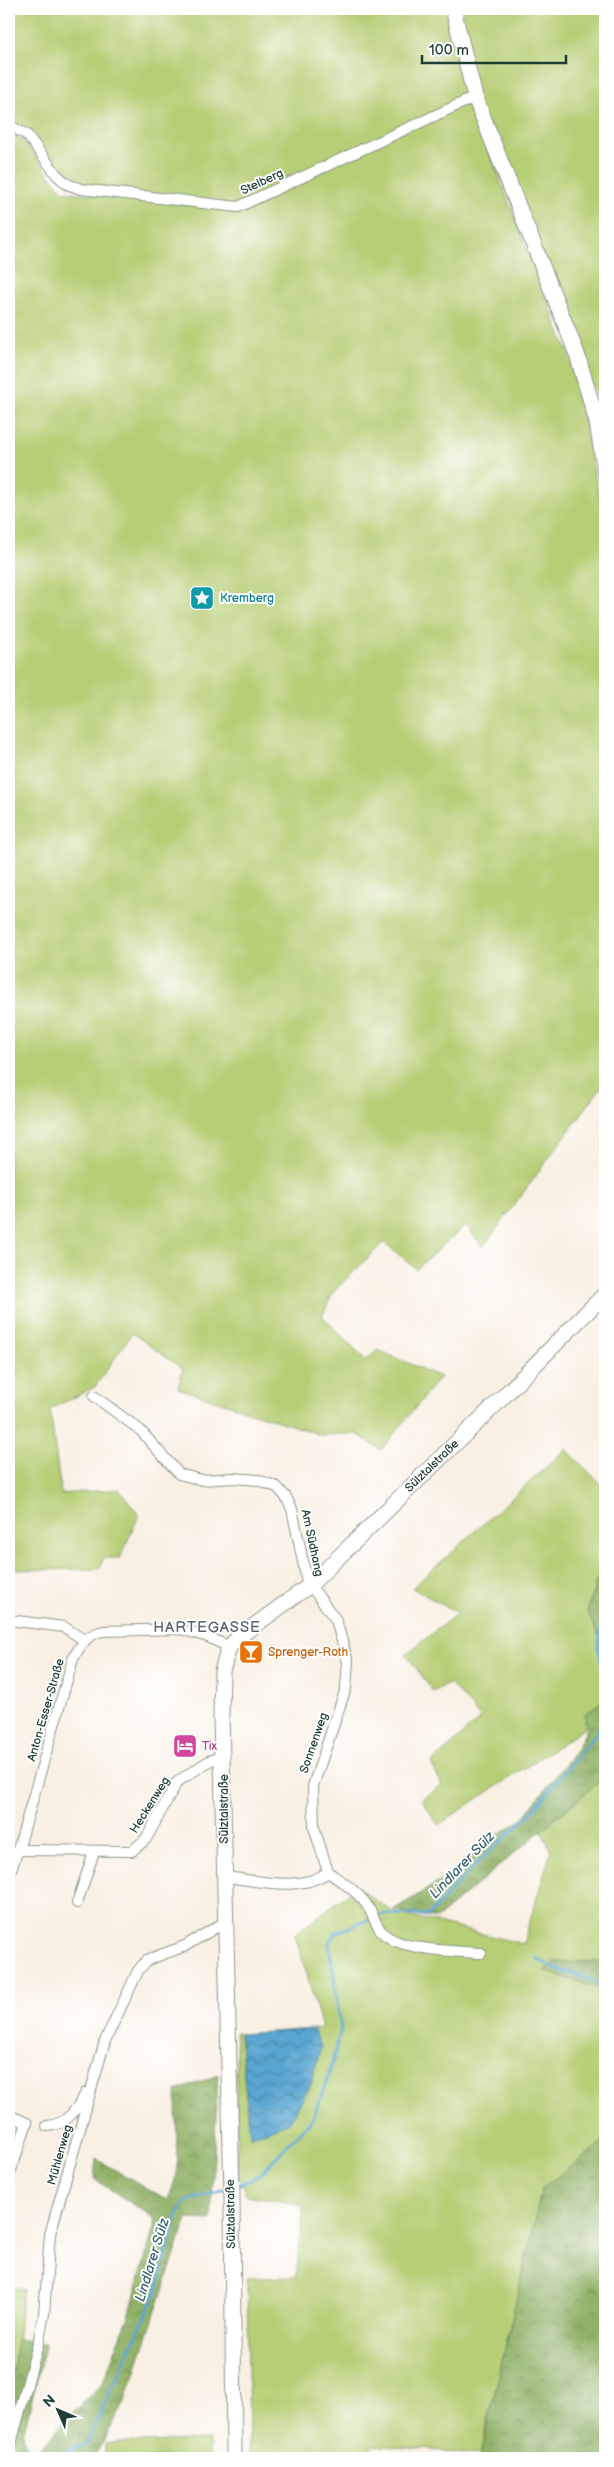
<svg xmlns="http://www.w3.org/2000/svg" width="614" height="2467" viewBox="0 0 614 2467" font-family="'Balsamiq Sans',sans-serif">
<defs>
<pattern id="forest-crowns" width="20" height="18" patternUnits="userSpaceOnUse" patternTransform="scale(1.25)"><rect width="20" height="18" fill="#90b166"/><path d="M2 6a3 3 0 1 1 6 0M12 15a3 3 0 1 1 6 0" fill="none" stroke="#759155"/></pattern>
<pattern id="water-waves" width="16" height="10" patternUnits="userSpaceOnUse" patternTransform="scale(1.25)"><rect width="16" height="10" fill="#58a5d1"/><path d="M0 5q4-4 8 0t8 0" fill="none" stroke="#4888aa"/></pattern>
</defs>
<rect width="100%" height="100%" fill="#fff"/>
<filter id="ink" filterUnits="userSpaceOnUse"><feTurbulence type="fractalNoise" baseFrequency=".02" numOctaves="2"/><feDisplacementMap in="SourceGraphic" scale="10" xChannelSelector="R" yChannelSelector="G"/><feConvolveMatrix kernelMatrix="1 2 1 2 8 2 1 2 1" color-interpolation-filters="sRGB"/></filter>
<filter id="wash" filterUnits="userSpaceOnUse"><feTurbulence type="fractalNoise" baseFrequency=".0096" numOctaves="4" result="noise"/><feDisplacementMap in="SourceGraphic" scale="20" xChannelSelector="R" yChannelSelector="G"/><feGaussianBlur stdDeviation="1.12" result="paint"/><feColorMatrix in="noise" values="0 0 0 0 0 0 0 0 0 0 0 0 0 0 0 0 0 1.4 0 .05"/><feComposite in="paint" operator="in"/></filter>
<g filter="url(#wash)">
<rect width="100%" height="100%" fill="#f9f0e3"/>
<g fill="#b6ce74" stroke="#6a8654">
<path d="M9,9H605V438L600,402L480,130L571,360L605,526V1082L483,1247L466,1225L416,1269L384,1242L334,1291L322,1316L366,1360L378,1350L440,1377L381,1450L357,1434L321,1435L178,1388L183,1369L132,1333L95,1387L50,1409L61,1494L119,1489L139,1515L120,1558H104L99,1569L9,1570V131L25,142L62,191L234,210L238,207L67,184L27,135L9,125Z"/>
<path d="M566,1449L605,1488V1571L597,1579L587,1612L605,1648V1699L585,1714V1728L438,1825L422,1799L442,1785L431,1763L481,1718L450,1683L433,1692L406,1654L458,1613L412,1588Z"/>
<path d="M605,1777V1962H555L544,1971L605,1990V2141L542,2189L480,2454L372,2445L369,2458H249L247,2278L296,2277L304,2205L246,2195L237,2172L236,2033L240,2034L250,2136L310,2087L320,2046L313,2029L322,2028L295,1934L357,1887L393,1912L523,1944L551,1851L541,1830Z"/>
<path d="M9,2286L24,2289L9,2397Z"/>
<path d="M209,2440V2458H105V2443Z"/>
</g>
<g fill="url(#forest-crowns)" stroke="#58774d">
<path d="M605,1571V1648L587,1612L597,1579Z"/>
<path d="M605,1699V1777L436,1919L393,1910L447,1877L478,1847L521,1820L577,1749L587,1728L585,1714Z"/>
<path d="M555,1962H605V1990L544,1971Z"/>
<path d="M218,2075L211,2220L187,2219L126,2400L94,2458H30L102,2383L129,2316L156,2219L94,2179L96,2159L168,2200L177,2174L176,2091Z"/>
<path d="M605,2141V2458H480L542,2188Z"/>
<path d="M17,2339L46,2343L23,2435L29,2458H9V2397Z"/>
</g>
<path fill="url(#water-waves)" stroke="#3c7182" d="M313,2029L321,2046L310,2087L288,2123L250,2137L240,2034Z"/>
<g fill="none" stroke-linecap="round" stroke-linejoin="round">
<g stroke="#58a5d1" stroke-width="3">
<path d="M605,1603L598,1646L605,1678"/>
<path d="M536,1958L556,1969L591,1979L605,1992"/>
<path d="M236,2185L251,2180L261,2173L313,2118L330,2071L341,2029L329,1943L335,1933L384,1914L429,1915L473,1867L530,1814L598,1731L605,1720"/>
<path d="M51,2458L86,2444L156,2294L176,2218L185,2202L228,2188"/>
</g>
</g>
</g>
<g filter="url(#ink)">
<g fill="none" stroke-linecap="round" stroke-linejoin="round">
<defs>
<g id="minor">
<path d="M9,125L27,135L57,175L67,184L81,189L238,207L475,97"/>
<path d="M94,1396L140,1430L179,1474L202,1480L233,1478L258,1480L277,1487L286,1497L292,1509L308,1586"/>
<path d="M310,1585L336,1620L348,1662L346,1688L313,1786L314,1827L328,1872"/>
<path d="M9,1620L64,1627L84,1640"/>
<path d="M18,1850L132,1851L146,1839L177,1782L209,1761L223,1756"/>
<path d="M328,1872C342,1882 359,1892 368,1907C374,1916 376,1927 384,1934C404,1951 455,1951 481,1953"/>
<path d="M9,1875L18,1850L73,1659C81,1644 86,1635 103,1631L180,1629L208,1637L229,1647"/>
<path d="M224,1877C257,1880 300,1893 328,1872"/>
<path d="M77,1903L94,1852"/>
<path d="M9,2115L27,2123L9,2176"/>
<path d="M47,2126C67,2125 77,2109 86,2093"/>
<path d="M9,2451L38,2344L44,2314L50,2234L105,2041L138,1971L147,1960L185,1946L225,1922"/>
</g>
<g id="secondary">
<path d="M453,9L475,97L577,354L597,422L605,472"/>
<path d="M234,2458L232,2197L221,1715L222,1671L229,1647L240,1636L310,1585L495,1405L605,1294"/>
</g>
</defs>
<use href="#minor" stroke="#8c968c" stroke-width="12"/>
<use href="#secondary" stroke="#8c968c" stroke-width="17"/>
<use href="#minor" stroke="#fff" stroke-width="10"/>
<use href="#secondary" stroke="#fff" stroke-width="15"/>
</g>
</g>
<defs>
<symbol id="sight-square" viewBox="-11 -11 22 22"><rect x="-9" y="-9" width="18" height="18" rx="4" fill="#0f9aa8" stroke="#fff"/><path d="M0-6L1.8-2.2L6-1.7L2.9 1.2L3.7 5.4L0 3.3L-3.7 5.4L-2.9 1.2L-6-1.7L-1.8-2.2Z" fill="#fff"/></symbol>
<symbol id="bar-square" viewBox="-11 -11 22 22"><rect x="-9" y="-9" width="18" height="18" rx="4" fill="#e8710a" stroke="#fff"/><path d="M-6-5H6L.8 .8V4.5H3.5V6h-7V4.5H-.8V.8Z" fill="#fff"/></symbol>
<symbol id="hotel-square" viewBox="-11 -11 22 22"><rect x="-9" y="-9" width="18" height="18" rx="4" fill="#d1479c" stroke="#fff"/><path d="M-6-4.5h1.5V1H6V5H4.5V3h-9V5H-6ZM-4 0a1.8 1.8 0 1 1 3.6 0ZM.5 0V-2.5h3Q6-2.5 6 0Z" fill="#fff"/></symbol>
</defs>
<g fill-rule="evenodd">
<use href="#sight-square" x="188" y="584" width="28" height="28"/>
<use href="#bar-square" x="237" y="1638" width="28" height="28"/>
<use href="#hotel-square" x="171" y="1732" width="28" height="28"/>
</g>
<g text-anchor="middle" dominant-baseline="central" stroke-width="4" stroke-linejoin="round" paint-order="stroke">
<g font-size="12" fill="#1f3d34" stroke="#fff">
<text transform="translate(262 182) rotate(-25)">Stelberg</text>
<text transform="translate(432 1466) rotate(-44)">Sülztalstraße</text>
<text transform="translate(312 1543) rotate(78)">Am Südhang</text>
<text transform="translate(46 1710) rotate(-74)">Anton-Esser-Straße</text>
<text transform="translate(314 1743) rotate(-71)">Sonnenweg</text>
<text transform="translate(150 1805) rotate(-58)">Heckenweg</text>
<text transform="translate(224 1809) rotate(-90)">Sülztalstraße</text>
<text transform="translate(60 2155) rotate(-74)">Mühlenweg</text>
<text transform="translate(231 2214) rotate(-91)">Sülztalstraße</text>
</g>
<g font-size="12" fill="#0d838f" stroke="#fff" text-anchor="start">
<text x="220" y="598">Kremberg</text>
</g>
<g font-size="12" fill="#c56008" stroke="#fff" text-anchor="start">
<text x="268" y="1652">Sprenger-Roth</text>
</g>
<g font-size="12" fill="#b23c85" stroke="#fff" text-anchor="start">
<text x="202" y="1746">Tix</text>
</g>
<g font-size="14" font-style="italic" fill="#33616b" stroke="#fff">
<text transform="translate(462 1865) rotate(-46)">Lindlarer Sülz</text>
<text transform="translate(152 2260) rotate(-73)">Lindlarer Sülz</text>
</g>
<g font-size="15" letter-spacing="1" fill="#576372" stroke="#fff">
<text x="207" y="1627">HARTEGASSE</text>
</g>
</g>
<rect width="614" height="2467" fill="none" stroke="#fff" stroke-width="30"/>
<g transform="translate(58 2410) rotate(315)" stroke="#ffffff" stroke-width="4" paint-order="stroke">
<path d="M0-4L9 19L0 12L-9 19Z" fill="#1f3d34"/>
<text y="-8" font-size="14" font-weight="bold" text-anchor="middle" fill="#1f3d34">N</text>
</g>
<path d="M422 55v8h144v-8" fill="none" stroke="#1f3d34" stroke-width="2.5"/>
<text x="429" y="55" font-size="15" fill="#1f3d34" stroke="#ffffff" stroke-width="4" paint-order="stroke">100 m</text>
</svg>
